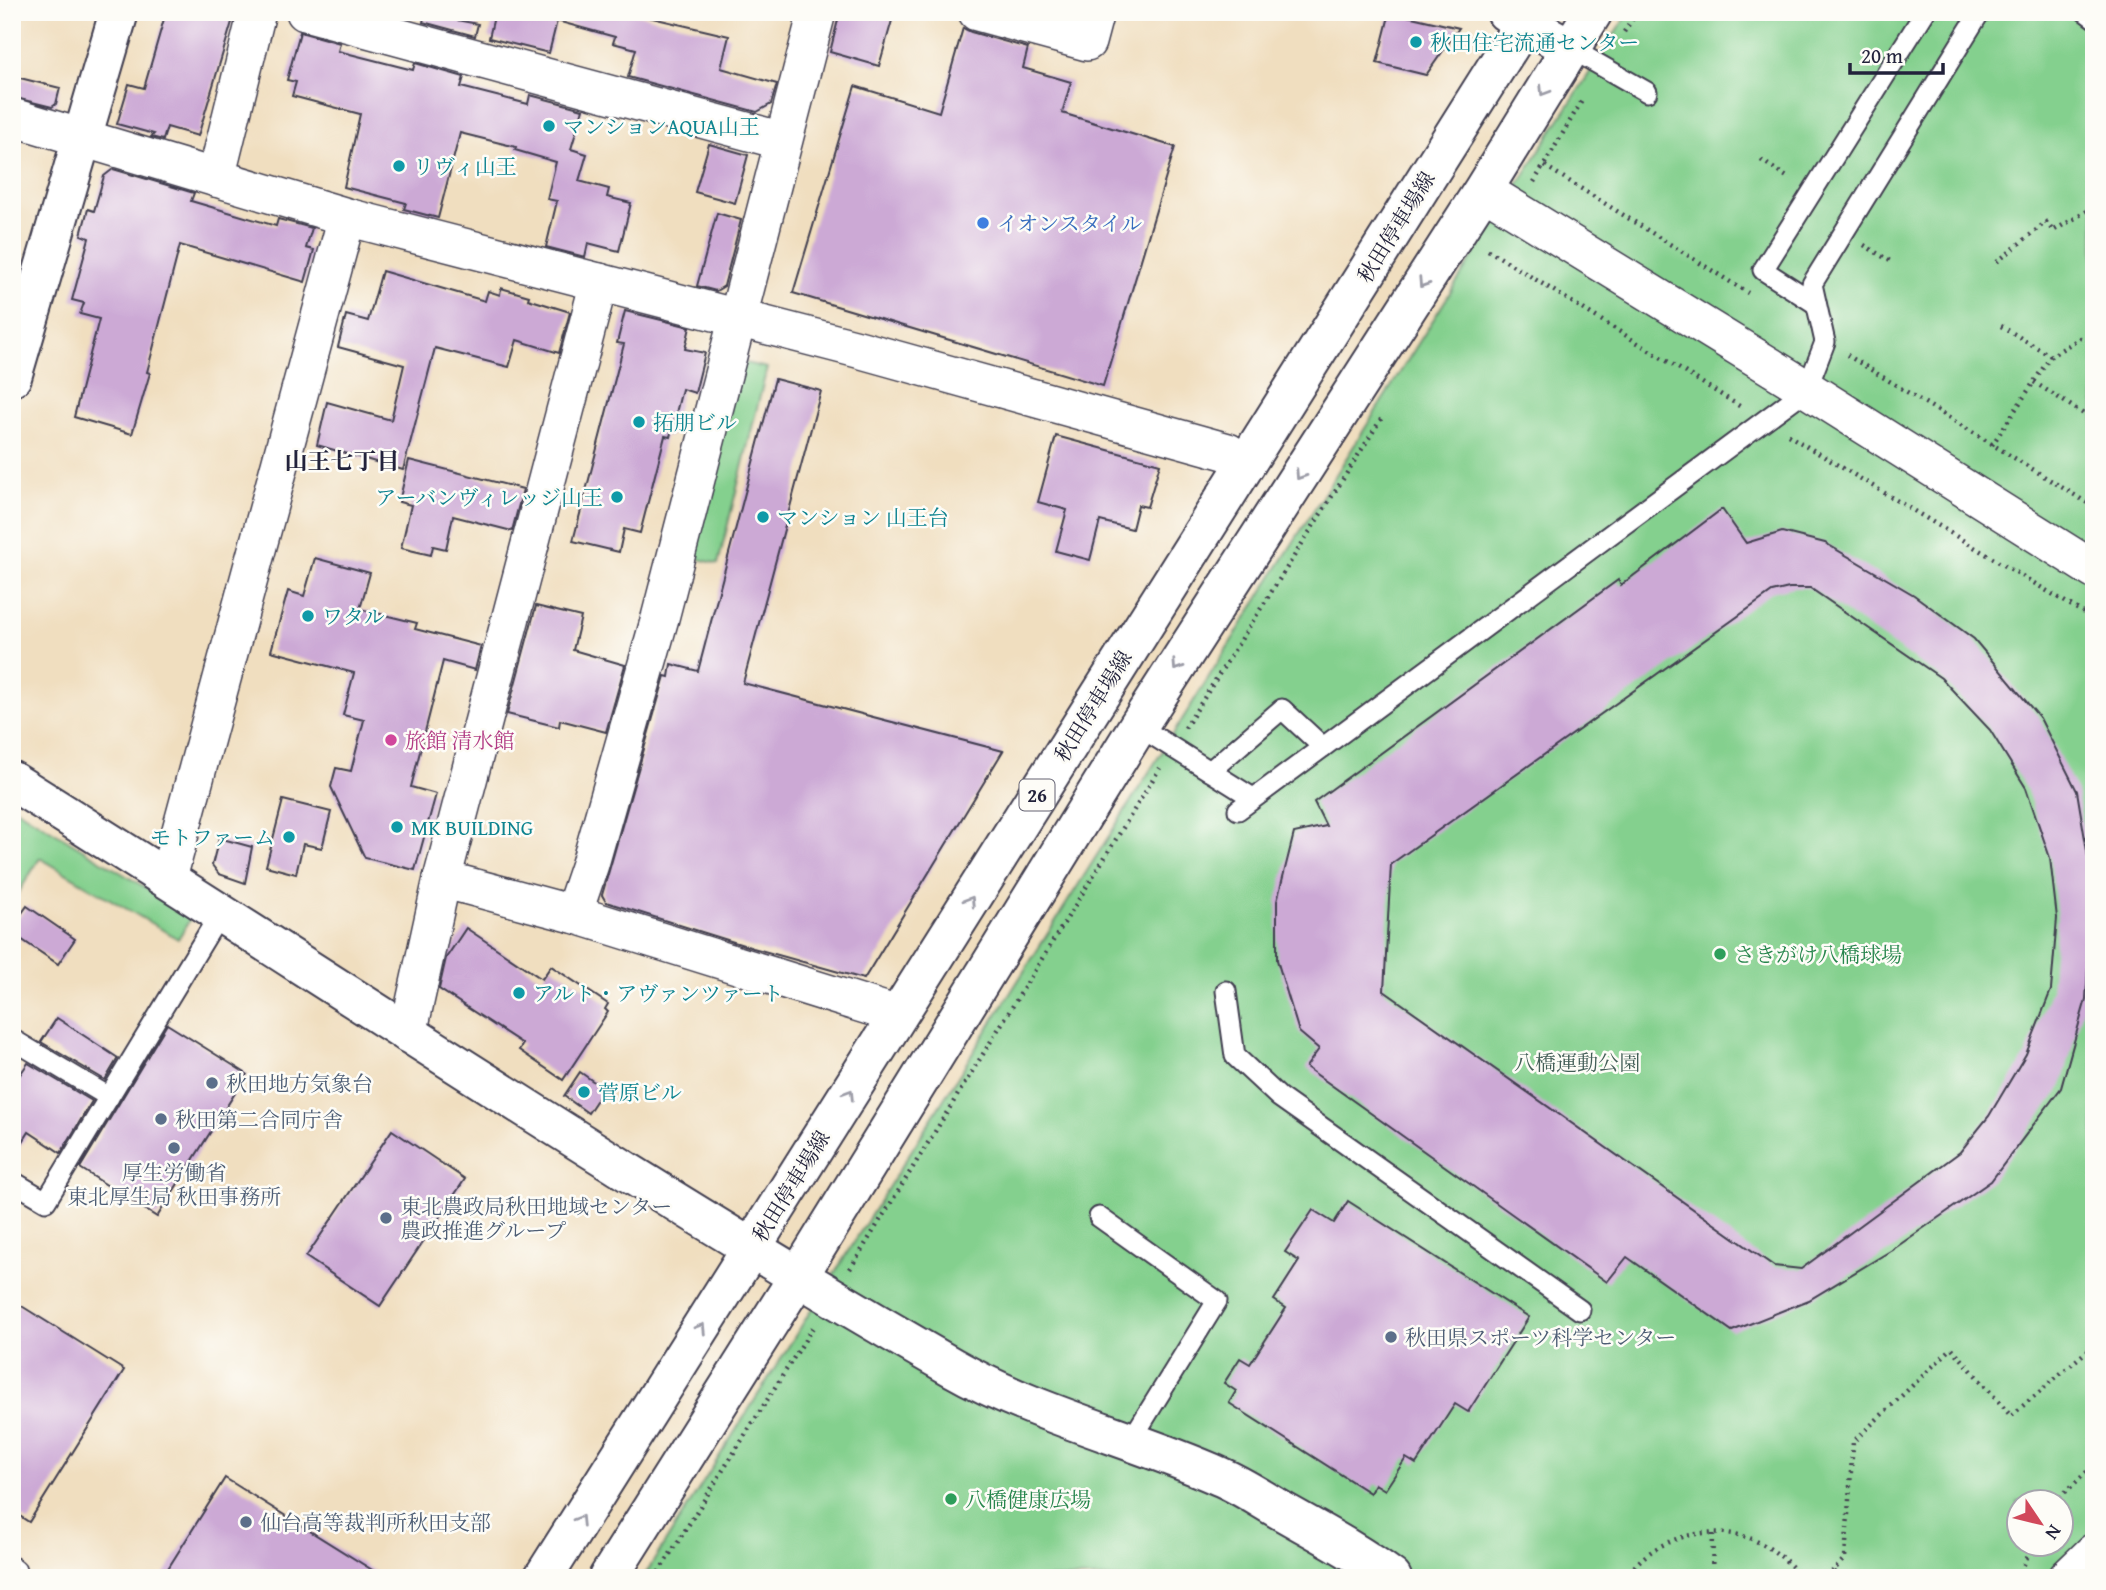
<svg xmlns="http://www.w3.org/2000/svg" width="2106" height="1590" viewBox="0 0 2106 1590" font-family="'Gentium Book Plus','Noto Serif JP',serif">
<rect width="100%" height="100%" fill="#fdfcf7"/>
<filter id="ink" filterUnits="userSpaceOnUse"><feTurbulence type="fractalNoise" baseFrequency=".0143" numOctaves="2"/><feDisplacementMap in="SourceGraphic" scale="14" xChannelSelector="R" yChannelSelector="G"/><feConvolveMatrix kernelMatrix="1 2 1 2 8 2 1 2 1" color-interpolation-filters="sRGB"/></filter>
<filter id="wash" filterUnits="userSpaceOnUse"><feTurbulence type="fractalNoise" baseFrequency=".00686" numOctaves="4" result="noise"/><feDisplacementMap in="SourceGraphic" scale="28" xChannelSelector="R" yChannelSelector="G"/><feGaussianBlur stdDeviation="1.57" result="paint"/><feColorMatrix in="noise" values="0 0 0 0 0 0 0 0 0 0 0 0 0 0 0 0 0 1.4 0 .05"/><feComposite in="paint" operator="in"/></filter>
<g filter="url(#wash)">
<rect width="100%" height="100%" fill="#f0debf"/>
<g fill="#84d08e" stroke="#537964" stroke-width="2" fill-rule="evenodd">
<path d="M1629,12H2094V1578H643L1541,148ZM2018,1502H2060V1544H2018Z"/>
<path d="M736,361L767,368L718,564L687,556Z"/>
<path d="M12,806L192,916L178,939L40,858L12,903Z"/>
</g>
<g id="blocks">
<g fill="#cca9d5" fill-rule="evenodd">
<path d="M166,12H235L198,136L167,127L163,140L151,137L154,134L117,124L129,84L144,88Z"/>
<path d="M495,12H627L729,36L721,68L777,84L771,104L757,112L628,77L636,49L613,43L615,37L557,21L549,53L489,38Z"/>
<path d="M840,12H877L893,17L879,66L830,52Z"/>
<path d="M1390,12L1459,28L1426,75L1377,63Z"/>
<path d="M425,14L478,24L475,36L423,22Z"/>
<path d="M963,28L971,32L1028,48L1023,68L1071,82L1062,113L1175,147L1103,386L793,293L855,86L939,112Z"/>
<path d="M300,32L340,43L338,51L413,70L415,63L464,77L461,87L528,104L530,95L583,109L571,149L587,154L579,181L609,189L607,197L631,203L619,251L588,243L585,257L546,247L557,201L547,199L556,162L515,150L516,147L460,133L438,218L404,209L406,203L344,187L360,114L292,96L296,82L287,80Z"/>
<path d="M12,76L60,88L56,104L52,107L12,97Z"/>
<path d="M709,144L748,155L735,203L695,192Z"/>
<path d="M113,169L194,193L191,201L276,226L278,219L312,228L306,248L314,250L305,282L180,245L147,372L150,373L132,434L74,417L99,319L80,314L84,303L72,300L89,238L81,235L88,209L94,211L104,176Z"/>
<path d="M717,213L741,220L724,286L716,291L697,286Z"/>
<path d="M382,271L485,301L488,291L500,295L501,288L529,296L528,299L570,312L559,353L517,340L509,367L435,348L403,470L317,445L327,402L391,420L404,365L338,347L346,315L368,321Z"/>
<path d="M625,311L690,327L685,349L705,353L695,393L682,389L670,437L665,436L640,533L624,529L619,552L573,541L624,344L617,343Z"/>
<path d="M775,379L821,391L743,683L1003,751L864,979L753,948L606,902L602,895L665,676L669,677L671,664L698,671Z"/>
<path d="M1056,436L1160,464L1147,507L1138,505L1132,529L1100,521L1090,560L1056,551L1067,510L1038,502Z"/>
<path d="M409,460L523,489L512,531L453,516L446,549L433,546L431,555L401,548L411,505L399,502Z"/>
<path d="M1722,509L1746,543L1782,532L1825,543L1914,595L1974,639L2040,718L2077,791L2093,887L2086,999L2061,1088L1991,1181L1892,1250L1809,1300L1732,1331L1627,1257L1607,1282L1306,1067L1319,1049L1299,1032L1277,960V901L1294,833L1326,826L1314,802L1618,580L1621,585ZM1789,588H1810L1941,678L1990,730L2026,788L2050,858L2057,918L2051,990L2026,1054L1989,1116L1960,1152L1801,1269L1774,1266L1384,991L1391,864L1772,592Z"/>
<path d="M315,558L370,573L360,609L417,623L415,629L481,646L475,670L443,661L411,787L436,794L415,870L365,858L331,787L336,768L351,771L364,720L343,715L354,673L271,651L288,591L304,596Z"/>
<path d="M536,606L581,617L573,650L625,665L606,732L560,720L559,727L507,714Z"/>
<path d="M283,800L331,812L322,848L303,844L296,874L266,866Z"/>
<path d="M219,838L252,847L245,883L219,874L212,865Z"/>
<path d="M27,906L75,939L58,964L12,933V927Z"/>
<path d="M466,928L542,979L551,966L608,1004L605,1009L608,1012L563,1080L519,1050L523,1044L439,989L446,958Z"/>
<path d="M57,1018L118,1058L105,1080L41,1042Z"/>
<path d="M167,1024L247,1074L157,1217L80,1168Z"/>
<path d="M28,1063L92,1101L61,1153L29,1132L12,1159V1086Z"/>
<path d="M580,1072L604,1089L588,1113L564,1096Z"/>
<path d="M392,1130L465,1179L380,1306L306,1257Z"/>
<path d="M1348,1201L1529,1317L1468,1412L1455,1404L1416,1464L1406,1458L1385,1490L1375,1484L1370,1493L1229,1403L1236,1391L1224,1383L1240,1358L1250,1364L1286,1308L1274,1300L1299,1261L1285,1252L1313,1210L1334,1223Z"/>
<path d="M12,1300L124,1370L29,1522L12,1511Z"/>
<path d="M225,1478L385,1578H162Z"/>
</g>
</g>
</g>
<g filter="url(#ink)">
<use href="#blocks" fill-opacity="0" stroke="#413e4f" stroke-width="2"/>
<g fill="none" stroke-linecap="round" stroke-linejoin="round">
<defs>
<g id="lane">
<path d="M2086,12L2094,18"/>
<path d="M1570,48L1647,92"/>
<path d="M1816,304L1763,270L1925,12"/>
<path d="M1138,726L1253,798"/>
<path d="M1210,771L1282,709L1323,747"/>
<path d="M1238,810L1807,389L1825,342L1812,284L1980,12"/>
<path d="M1226,991L1235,1056L1279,1097L1580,1310"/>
<path d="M12,1039L109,1097"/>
<path d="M12,1181L46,1201L221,912"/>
<path d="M1099,1217L1217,1301L1130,1442"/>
<path d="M12,1567L16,1570L12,1577"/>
</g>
<g id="street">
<path d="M305,12L783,141"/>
<path d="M977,12L1087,42L1095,12"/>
<path d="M12,117L347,217L858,349L1228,452L1245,465"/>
<path d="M216,178L257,12"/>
<path d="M1483,190L1807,389L2094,570"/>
<path d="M168,878L347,217"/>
<path d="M442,879L599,282"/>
<path d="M573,914L898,1015"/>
<path d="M408,1034L442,879L573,914L590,864L660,618L817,12"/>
<path d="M2067,1578L2094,1552"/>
</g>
<g id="secondary">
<path d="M1506,12L1570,48"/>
<path d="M12,377L119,12"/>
<path d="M12,781C325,977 632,1183 952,1367C1036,1415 1131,1437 1219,1476C1241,1485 1261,1499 1282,1511C1319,1532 1357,1552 1392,1578"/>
</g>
<g id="primary">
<path d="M543,1578L1531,12"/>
<path d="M608,1578L798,1277L1138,726L1483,190L1593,12"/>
</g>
</defs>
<use href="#lane" stroke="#413e4f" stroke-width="23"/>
<use href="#street" stroke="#413e4f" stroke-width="40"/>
<use href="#secondary" stroke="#413e4f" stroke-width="42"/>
<use href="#primary" stroke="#413e4f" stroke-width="42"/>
<g stroke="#413e4f" stroke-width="4.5" stroke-dasharray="2 5" stroke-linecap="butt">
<path d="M1624,32L1637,12"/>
<path d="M1761,160L1790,179"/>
<path d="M1545,166L1748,293"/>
<path d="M1534,182L1583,99"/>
<path d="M1864,245L1890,261"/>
<path d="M1488,250L1741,407"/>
<path d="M1997,262L2046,222L2053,231L2094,207"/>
<path d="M2001,326L2051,356"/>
<path d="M1847,355L2094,507"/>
<path d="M2034,382L2090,418"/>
<path d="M1788,435L2087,615"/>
<path d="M1992,445L2051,356L2080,338L2094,340"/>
<path d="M1185,728L1383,416"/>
<path d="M850,1269L1160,768"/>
<path d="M2055,1502L2094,1465"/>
<path d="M655,1578L815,1324"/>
<path d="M1626,1578C1650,1537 1714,1521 1756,1541C1775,1550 1789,1562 1802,1578"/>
<path d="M1712,1578L1713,1533"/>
<path d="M1819,1578L1833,1571"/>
<path d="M1839,1578L1833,1571L1845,1558L1853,1442L1952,1348L2011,1416L2094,1345"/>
<path d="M2018,1578L2033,1544"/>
</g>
<use href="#lane" stroke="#fff" stroke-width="19"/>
<use href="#street" stroke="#fff" stroke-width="37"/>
<use href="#secondary" stroke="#fff" stroke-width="38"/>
<use href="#primary" stroke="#fff" stroke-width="38"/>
</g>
<defs><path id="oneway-chevron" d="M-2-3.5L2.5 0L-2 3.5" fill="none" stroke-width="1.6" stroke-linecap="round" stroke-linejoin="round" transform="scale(1.75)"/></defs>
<g stroke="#9c9ca7">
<use href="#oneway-chevron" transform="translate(1544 91) rotate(122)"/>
<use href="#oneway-chevron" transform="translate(1423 283) rotate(123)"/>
<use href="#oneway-chevron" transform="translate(1300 475) rotate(123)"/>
<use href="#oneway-chevron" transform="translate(1177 666) rotate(123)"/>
<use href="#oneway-chevron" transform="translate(970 901) rotate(-58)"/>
<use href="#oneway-chevron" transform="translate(849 1094) rotate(-58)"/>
<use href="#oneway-chevron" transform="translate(701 1328) rotate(-58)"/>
<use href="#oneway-chevron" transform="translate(580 1520) rotate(-58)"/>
</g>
</g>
<g fill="#0f9aa8" stroke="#fdfcf7" stroke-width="2.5">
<circle cx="1416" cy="42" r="7"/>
<circle cx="549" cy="126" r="7"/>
<circle cx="399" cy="166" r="7"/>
<circle cx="639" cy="422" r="7"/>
<circle cx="617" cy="497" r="7"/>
<circle cx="763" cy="517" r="7"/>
<circle cx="308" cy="616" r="7"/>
<circle cx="397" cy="827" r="7"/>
<circle cx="289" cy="837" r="7"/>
<circle cx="519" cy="993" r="7"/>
<circle cx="584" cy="1092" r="7"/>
</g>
<circle fill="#3f7fe0" stroke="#fdfcf7" stroke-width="2.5" cx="983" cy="223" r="7"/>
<circle fill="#d1479c" stroke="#fdfcf7" stroke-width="2.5" cx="391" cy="740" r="7"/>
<g fill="#2e9e5b" stroke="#fdfcf7" stroke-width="2.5">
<circle cx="1720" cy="954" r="7"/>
<circle cx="951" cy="1499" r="7"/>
</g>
<g fill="#5c6f8a" stroke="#fdfcf7" stroke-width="2.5">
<circle cx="212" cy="1083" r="7"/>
<circle cx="161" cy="1119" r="7"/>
<circle cx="174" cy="1148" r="7"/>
<circle cx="386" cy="1218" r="7"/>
<circle cx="1391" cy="1337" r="7"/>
<circle cx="246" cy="1522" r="7"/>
</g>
<g text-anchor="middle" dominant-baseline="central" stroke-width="5" stroke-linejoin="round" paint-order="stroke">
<rect fill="#fdfcf7" stroke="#646373" stroke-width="2" x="1019.5" y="779.5" width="35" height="31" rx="5"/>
<g font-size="19" font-weight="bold" fill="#22223b">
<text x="1037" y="795">26</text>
</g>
<g font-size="21" fill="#0d838f" stroke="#fdfcf7" text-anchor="start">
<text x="1430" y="42">秋田住宅流通センター</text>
<text x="563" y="126">マンションAQUA山王</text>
<text x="413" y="166">リヴィ山王</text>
<text x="653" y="422">拓朋ビル</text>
<text x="603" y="497" text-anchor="end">アーバンヴィレッジ山王</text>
<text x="777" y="517">マンション 山王台</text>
<text x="322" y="616">ワタル</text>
<text x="411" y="827">MK BUILDING</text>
<text x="275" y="837" text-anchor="end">モトファーム</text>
<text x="533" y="993">アルト・アヴァンツァート</text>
<text x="598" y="1092">菅原ビル</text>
</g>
<g font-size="21" fill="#366cbe" stroke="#fdfcf7" text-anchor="start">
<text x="997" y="223">イオンスタイル</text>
</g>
<g font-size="21" fill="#22223b" stroke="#fdfcf7">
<text transform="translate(1396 227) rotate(-58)">秋田停車場線</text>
<text transform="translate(1093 706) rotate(-58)">秋田停車場線</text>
<text transform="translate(791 1186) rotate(-58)">秋田停車場線</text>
</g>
<g font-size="21" fill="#b23c85" stroke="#fdfcf7" text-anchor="start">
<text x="405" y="740">旅館 清水館</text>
</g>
<g font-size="21" fill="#27864d" stroke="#fdfcf7" text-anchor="start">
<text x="1734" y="954">さきがけ八橋球場</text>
<text x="965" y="1499">八橋健康広場</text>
</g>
<g font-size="21" fill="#445f58" stroke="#fdfcf7">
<text x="1577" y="1062">八橋運動公園</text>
</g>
<g font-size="21" fill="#4e5e75" stroke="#fdfcf7" text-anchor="start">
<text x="226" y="1083">秋田地方気象台</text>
<text x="175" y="1119">秋田第二合同庁舎</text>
<text x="174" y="1172" text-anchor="middle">厚生労働省<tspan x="174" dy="24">東北厚生局 秋田事務所</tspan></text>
<text x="400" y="1206">東北農政局秋田地域センター<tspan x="400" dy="24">農政推進グループ</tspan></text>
<text x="1405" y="1337">秋田県スポーツ科学センター</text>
<text x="260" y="1522">仙台高等裁判所秋田支部</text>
</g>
<g font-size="23" font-weight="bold" fill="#22223b" stroke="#fdfcf7">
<text x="342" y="460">山王七丁目</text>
</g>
</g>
<rect width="2106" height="1590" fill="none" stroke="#fdfcf7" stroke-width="42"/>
<g transform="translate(2040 1523) rotate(125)"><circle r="33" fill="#fdfcf7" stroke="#a5a5ac" stroke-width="2"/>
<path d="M0-5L12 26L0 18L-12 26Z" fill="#d1495b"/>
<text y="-10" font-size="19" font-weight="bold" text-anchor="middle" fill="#22223b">N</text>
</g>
<path d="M1850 63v10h93v-10" fill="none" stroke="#22223b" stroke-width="3.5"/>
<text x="1861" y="63" font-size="21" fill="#22223b" stroke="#fdfcf7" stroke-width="5" paint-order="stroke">20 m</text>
</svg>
